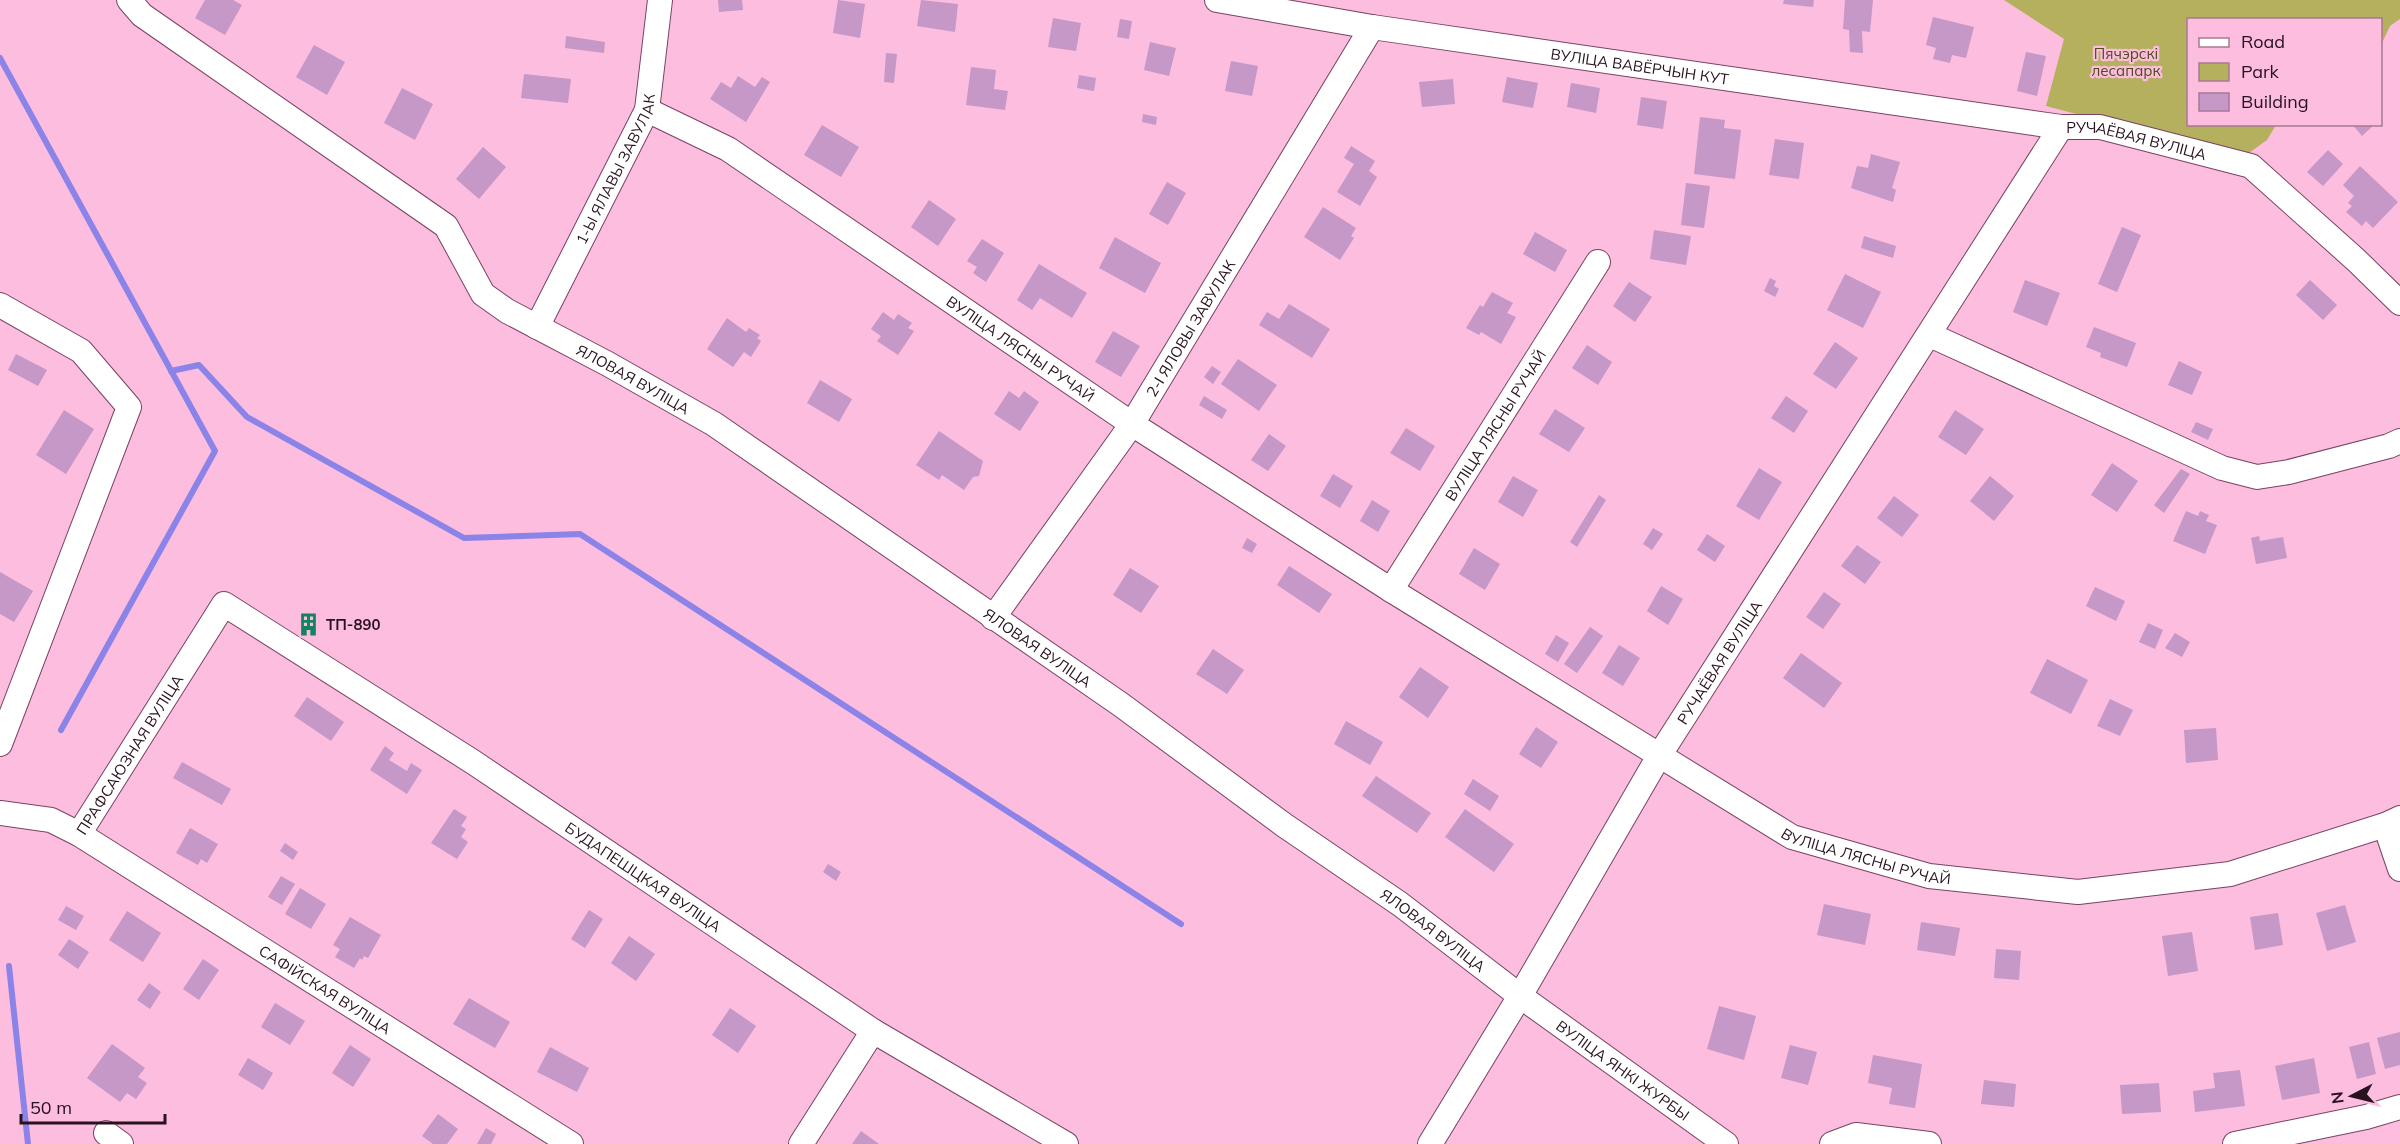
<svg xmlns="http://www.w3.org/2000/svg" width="2400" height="1144" viewBox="0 0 2400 1144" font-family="Mulish,sans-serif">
<rect width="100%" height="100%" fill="#fcbddf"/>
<path fill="#b5b05d" d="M2004,0H2400V19L2390,26L2381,45L2380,20H2188V124L2276,125L2267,140L2242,158L2046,106L2064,39Z"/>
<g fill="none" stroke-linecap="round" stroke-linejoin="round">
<g stroke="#8b83e7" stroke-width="6">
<path d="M0,58L215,451L61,730"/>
<path d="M171,371L199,365L247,417L464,538L580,534L1181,924"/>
<path d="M9,966L28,1144"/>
</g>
</g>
<g fill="#c598c7">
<path d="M205,0H233L242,5L225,35L195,18Z"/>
<path d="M718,0H742L743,10L719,12Z"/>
<path d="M838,0L865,4L860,38L833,33Z"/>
<path d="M921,0L958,4L955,32L917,26Z"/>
<path d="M1784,0H1814L1813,7L1783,4Z"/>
<path d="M1845,0H1873L1870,32L1862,31L1863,53L1850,52L1849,30L1843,29Z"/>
<path d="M1933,17L1974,27L1966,58L1952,55L1950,63L1933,59L1936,48L1926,45Z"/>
<path d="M1053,18L1081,23L1076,51L1048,47Z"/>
<path d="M1120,19L1132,21L1129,39L1117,37Z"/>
<path d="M566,36L605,42L604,53L565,48Z"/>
<path d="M1150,42L1176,48L1169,76L1144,70Z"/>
<path d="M314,45L345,62L327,95L296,77Z"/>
<path d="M2026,52L2046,56L2037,96L2017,91Z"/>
<path d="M886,53L897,54L894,83L884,82Z"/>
<path d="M1231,61L1258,66L1252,96L1225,91Z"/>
<path d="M971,67L996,70L994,89L1008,91L1005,110L966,105Z"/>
<path d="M524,74L571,79L568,103L521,98Z"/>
<path d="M1079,75L1096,78L1094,91L1077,88Z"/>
<path d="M738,76L755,87L762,77L770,82L746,122L710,99L721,82L731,88Z"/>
<path d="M1507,77L1538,83L1533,108L1502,102Z"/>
<path d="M1453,79L1455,104L1422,107L1419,82Z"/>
<path d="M1571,83L1600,88L1596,113L1567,107Z"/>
<path d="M402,88L433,104L415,140L384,123Z"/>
<path d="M1641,97L1667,101L1663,129L1637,125Z"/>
<path d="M1143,114L1157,117L1156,125L1142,122Z"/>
<path d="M1700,117L1725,120L1724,128L1741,130L1735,179L1694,174Z"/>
<path d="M2352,124H2375L2362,136Z"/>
<path d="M822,125L859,147L841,177L804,155Z"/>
<path d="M1775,139L1804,143L1799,179L1769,175Z"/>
<path d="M1351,146L1375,161L1369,171L1377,177L1360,206L1337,192L1354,164L1344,158Z"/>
<path d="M483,147L506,167L479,199L456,179Z"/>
<path d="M2328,150L2343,164L2323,186L2307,172Z"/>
<path d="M1871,154L1900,162L1892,188L1896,190L1893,202L1851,188L1857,166L1868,168Z"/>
<path d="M2360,166L2398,202L2373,228L2366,221L2362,226L2346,212L2352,206L2348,203L2354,196L2343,185Z"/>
<path d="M1167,182L1186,193L1168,225L1149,214Z"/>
<path d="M1686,183L1710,186L1704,228L1681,225Z"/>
<path d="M929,200L956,219L938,246L911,227Z"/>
<path d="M1323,207L1356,228L1351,236L1354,238L1340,260L1304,237Z"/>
<path d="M2122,227L2141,235L2117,292L2098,284Z"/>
<path d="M1654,230L1691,236L1686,265L1650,259Z"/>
<path d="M1535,232L1567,250L1555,272L1523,254Z"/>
<path d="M1864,236L1896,246L1893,258L1861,248Z"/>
<path d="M1115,237L1161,263L1145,293L1099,268Z"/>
<path d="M982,239L1004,253L986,282L973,273L977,267L967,261Z"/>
<path d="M1039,264L1087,293L1072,318L1040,298L1032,310L1017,300Z"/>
<path d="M1845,274L1881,292L1863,328L1827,310Z"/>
<path d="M1770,278L1776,281L1774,286L1779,289L1775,297L1764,291Z"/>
<path d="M2025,280L2060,293L2047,326L2013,312Z"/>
<path d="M2310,280L2337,305L2323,320L2296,295Z"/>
<path d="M1629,282L1652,297L1635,322L1613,306Z"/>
<path d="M1492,292L1513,303L1507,313L1516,317L1501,344L1481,332L1479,335L1466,328L1480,305L1483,307Z"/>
<path d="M1289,304L1330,329L1312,358L1259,325L1267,312L1279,319Z"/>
<path d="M883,312L894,320L898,314L912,323L908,328L914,331L898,355L877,341L881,336L871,329Z"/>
<path d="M727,318L746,332L749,328L760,335L757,338L761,341L751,357L744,352L733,367L707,349Z"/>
<path d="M2094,327L2136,343L2127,367L2100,357L2101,353L2086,347Z"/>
<path d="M1113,331L1140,346L1121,377L1095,362Z"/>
<path d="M1835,342L1858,358L1836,389L1813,374Z"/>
<path d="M1587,345L1612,362L1598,385L1572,368Z"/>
<path d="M16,354L47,370L38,386L8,370Z"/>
<path d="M1238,359L1277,385L1259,411L1221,384Z"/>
<path d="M2179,361L2202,372L2192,395L2168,385Z"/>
<path d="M1212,366L1221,372L1213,384L1204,377Z"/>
<path d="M820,380L852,399L839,422L807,403Z"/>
<path d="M1009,391L1019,398L1024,391L1039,402L1020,431L994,414Z"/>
<path d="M1204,396L1227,410L1222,419L1199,405Z"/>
<path d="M1786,396L1808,411L1794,433L1771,418Z"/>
<path d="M1555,409L1585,428L1569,452L1539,434Z"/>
<path d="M64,410L94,429L66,474L36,455Z"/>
<path d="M1955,410L1984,429L1966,455L1938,437Z"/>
<path d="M2196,422L2213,429L2208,440L2191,432Z"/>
<path d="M1406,428L1435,446L1420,471L1390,453Z"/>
<path d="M939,431L983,461L979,476L973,477L964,490L942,475L939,480L916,465Z"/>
<path d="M1269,434L1286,446L1268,471L1251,460Z"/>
<path d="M2112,463L2138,481L2117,512L2091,495Z"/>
<path d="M1759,468L1782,482L1759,520L1736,506Z"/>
<path d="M2181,469L2190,474L2164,513L2154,505Z"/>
<path d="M1333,474L1353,486L1340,508L1320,496Z"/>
<path d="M1513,476L1538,490L1523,517L1498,502Z"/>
<path d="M1990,476L2014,496L1994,521L1970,501Z"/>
<path d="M1599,495L1606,500L1577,547L1570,542Z"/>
<path d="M1894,496L1919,515L1902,537L1877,518Z"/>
<path d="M1372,500L1390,511L1378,532L1360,521Z"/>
<path d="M2186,511L2198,516L2200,511L2209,515L2206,521L2217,525L2205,554L2173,541Z"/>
<path d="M1653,528L1663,534L1652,550L1643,544Z"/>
<path d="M1707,534L1725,546L1715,562L1697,550Z"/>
<path d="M2259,536L2260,541L2283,537L2287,558L2256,564L2251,538Z"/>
<path d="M1247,538L1257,544L1252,553L1242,548Z"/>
<path d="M1857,545L1881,562L1865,584L1841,566Z"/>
<path d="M1474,548L1500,564L1485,590L1459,574Z"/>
<path d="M1289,566L1332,594L1319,613L1277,585Z"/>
<path d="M1130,568L1159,586L1141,613L1113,595Z"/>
<path d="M0,572L33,591L14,622L0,614Z"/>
<path d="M1661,586L1683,599L1668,625L1647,611Z"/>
<path d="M2095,587L2125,601L2116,621L2086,606Z"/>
<path d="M1824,592L1841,604L1823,629L1806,617Z"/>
<path d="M307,617L315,622L310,631L302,625Z"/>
<path d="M2148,623L2163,630L2155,649L2139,642Z"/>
<path d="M1590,627L1603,636L1577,673L1564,664Z"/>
<path d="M2175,633L2190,642L2182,657L2165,648Z"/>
<path d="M1556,635L1569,643L1558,662L1545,654Z"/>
<path d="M1619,645L1640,658L1623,686L1602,673Z"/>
<path d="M1213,649L1244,670L1227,694L1196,674Z"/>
<path d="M1801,653L1842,683L1824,708L1783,678Z"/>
<path d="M2047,659L2088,680L2071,714L2030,693Z"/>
<path d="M1420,667L1449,687L1428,718L1399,697Z"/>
<path d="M307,697L344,722L331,741L294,716Z"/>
<path d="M2110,699L2133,710L2120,736L2097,726Z"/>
<path d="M1346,721L1383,742L1370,765L1334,744Z"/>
<path d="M1536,727L1558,742L1541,768L1519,754Z"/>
<path d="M2216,728L2218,760L2186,763L2184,730Z"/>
<path d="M385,746L394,753L389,760L407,771L411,763L422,770L407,794L370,770Z"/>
<path d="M182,762L231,789L222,805L173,778Z"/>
<path d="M1376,776L1431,813L1417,833L1362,796Z"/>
<path d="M1473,779L1499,796L1490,811L1464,794Z"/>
<path d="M454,809L467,817L461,826L466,829L461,837L468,842L457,859L431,843Z"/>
<path d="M1465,809L1514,844L1494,872L1445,837Z"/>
<path d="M190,828L218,844L207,863L201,859L198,865L176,853Z"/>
<path d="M285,843L298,852L293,860L280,851Z"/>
<path d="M828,864L841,872L836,881L823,872Z"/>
<path d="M281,876L295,884L282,905L268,897Z"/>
<path d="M300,888L326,904L311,929L285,914Z"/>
<path d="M1824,904L1871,914L1865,945L1817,935Z"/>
<path d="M2345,905L2356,942L2327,951L2316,913Z"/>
<path d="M66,906L84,916L76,930L58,920Z"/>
<path d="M589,910L603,919L585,948L571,939Z"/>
<path d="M127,911L161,933L143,962L109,940Z"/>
<path d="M2278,913L2283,945L2255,950L2250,917Z"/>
<path d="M350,917L381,935L368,958L364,956L362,960L360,958L354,968L335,957L340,949L333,945Z"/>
<path d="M1921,922L1960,928L1955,956L1917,950Z"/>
<path d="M2192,932L2198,971L2168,976L2162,936Z"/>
<path d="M629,936L655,954L636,981L611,963Z"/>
<path d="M69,939L89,952L78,969L58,955Z"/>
<path d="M1996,949L2021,951L2019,980L1994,978Z"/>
<path d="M203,959L219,970L199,1000L183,989Z"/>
<path d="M149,983L161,992L150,1009L137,1000Z"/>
<path d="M469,998L510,1022L495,1048L453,1024Z"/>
<path d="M275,1003L305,1021L290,1045L261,1027Z"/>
<path d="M1719,1006L1756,1016L1744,1060L1707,1049Z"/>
<path d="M730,1008L756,1026L738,1053L712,1035Z"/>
<path d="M2400,1032V1065L2385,1069L2377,1038Z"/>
<path d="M2369,1042L2376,1074L2357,1079L2349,1047Z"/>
<path d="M112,1044L145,1068L138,1077L147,1083L136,1099L127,1093L120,1102L87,1078Z"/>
<path d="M350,1045L371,1059L353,1087L332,1073Z"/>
<path d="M1790,1045L1817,1052L1808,1085L1781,1078Z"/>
<path d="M550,1047L589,1068L577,1092L537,1072Z"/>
<path d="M1873,1055L1922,1064L1915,1108L1889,1104L1892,1088L1868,1083Z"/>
<path d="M248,1058L273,1073L263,1090L238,1075Z"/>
<path d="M2314,1058L2320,1093L2282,1100L2275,1066Z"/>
<path d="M2240,1070L2245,1106L2195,1112L2193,1091L2215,1088L2213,1073Z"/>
<path d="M1984,1080L2016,1084L2014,1107L1981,1104Z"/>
<path d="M2159,1083L2161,1112L2122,1114L2120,1085Z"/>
<path d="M438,1114L458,1129L447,1144H433L422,1136Z"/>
<path d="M486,1128L496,1134L491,1144H477Z"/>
<path d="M861,1131L879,1144H852Z"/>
</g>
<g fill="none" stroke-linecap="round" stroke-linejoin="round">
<defs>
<g id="minor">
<path id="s1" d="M129,0L142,15L446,226L483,294L507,311L608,364L714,424L1120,704L1284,825L1400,904L1520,996L1726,1144"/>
<path id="s2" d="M1217,0L1372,27L2061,127"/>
<path id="s3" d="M647,110L728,149L1132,424L1391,590L1792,837L1929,876L2078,892L2230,874L2385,825L2400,818"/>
<path d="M0,305L81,351L129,407L0,744"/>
<path id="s4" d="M537,327L647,110L660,0"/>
<path d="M1930,335L2222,468L2257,477L2289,472L2389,446L2400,441"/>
<path id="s5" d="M1391,590L1598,262"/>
<path id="s6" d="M993,618L1132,424L1372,27"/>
<path id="s7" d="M0,813L51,820L79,834L224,604L473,762L873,1031L1066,1144"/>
<path d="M2385,825L2400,869"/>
<path id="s8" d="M79,834L571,1144"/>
<path d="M106,1133L121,1144"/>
<path d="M801,1144L873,1031"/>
<path id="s9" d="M1430,1144L1520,996L1659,756L2061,127H2100L2251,166L2356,260L2400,303"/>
<path d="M1832,1144L1856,1135L1929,1144"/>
<path d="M2235,1144L2366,1117L2400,1107"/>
</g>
</defs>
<use href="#minor" stroke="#784362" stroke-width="26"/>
<use href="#minor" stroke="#fff" stroke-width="24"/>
</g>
<defs>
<symbol id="building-bare" viewBox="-9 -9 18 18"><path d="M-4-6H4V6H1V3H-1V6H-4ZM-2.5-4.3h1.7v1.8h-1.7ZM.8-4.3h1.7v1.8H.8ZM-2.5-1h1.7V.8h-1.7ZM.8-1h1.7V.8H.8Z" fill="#138260" stroke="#fcbddf" stroke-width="2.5" paint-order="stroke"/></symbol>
</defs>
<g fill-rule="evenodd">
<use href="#building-bare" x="292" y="608" width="33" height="33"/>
</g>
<g text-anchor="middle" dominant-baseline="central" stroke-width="4.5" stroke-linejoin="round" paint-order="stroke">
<g font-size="15" fill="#504d1a" stroke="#fcbddf">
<text x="2126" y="53">Пячэрскі<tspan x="2126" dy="17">лесапарк</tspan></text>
</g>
<g font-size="15" fill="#28121f" stroke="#fcbddf">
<text stroke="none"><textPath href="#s2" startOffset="428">ВУЛІЦА ВАВЁРЧЫН КУТ</textPath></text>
<text stroke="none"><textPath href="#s9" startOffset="1274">РУЧАЁВАЯ ВУЛІЦА</textPath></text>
<text stroke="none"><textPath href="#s4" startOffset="177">1-Ы ЯЛАВЫ ЗАВУЛАК</textPath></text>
<text stroke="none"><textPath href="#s6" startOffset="351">2-І ЯЛОВЫ ЗАВУЛАК</textPath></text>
<text stroke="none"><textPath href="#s3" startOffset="444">ВУЛІЦА ЛЯСНЫ РУЧАЙ</textPath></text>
<text stroke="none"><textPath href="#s1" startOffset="640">ЯЛОВАЯ ВУЛІЦА</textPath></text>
<text stroke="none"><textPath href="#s5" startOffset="195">ВУЛІЦА ЛЯСНЫ РУЧАЙ</textPath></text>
<text stroke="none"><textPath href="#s1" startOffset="1126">ЯЛОВАЯ ВУЛІЦА</textPath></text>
<text stroke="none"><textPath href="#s9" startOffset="562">РУЧАЁВАЯ ВУЛІЦА</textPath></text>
<text stroke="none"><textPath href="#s7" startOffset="177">ПРАФСАЮЗНАЯ ВУЛІЦА</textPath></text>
<text stroke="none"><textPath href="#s3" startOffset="1434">ВУЛІЦА ЛЯСНЫ РУЧАЙ</textPath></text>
<text stroke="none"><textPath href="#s7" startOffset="855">БУДАПЕШЦКАЯ ВУЛІЦА</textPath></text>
<text stroke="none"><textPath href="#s1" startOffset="1612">ЯЛОВАЯ ВУЛІЦА</textPath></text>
<text stroke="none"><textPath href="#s8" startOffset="291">САФІЙСКАЯ ВУЛІЦА</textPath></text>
<text stroke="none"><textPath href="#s1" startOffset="1848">ВУЛІЦА ЯНКІ ЖУРБЫ</textPath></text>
</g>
<g font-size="15" font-weight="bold" fill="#28121f" stroke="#fcbddf" text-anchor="start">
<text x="326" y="624">ТП-890</text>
</g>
</g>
<rect x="2187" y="18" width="195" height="108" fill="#fcbddf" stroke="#a77992" stroke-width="1.5"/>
<rect x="2199" y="38" width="30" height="9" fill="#ffffff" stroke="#a77992" stroke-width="1.5"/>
<text x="2241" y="48" font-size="18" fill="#28121f">Road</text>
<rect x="2199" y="63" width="30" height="18" fill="#b5b05d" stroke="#a77992" stroke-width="1.5"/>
<text x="2241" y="78" font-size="18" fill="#28121f">Park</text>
<rect x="2199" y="93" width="30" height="18" fill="#c598c7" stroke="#a77992" stroke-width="1.5"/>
<text x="2241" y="108" font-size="18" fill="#28121f">Building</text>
<g transform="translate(2352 1096) rotate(263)" stroke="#fcbddf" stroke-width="4.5" paint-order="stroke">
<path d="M0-4.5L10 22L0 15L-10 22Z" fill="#28121f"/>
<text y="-9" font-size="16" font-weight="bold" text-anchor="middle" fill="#28121f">N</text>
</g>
<path d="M21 1114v9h144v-9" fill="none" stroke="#28121f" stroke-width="3"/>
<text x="30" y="1114" font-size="18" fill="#28121f" stroke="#fcbddf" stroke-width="4.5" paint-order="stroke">50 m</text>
</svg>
